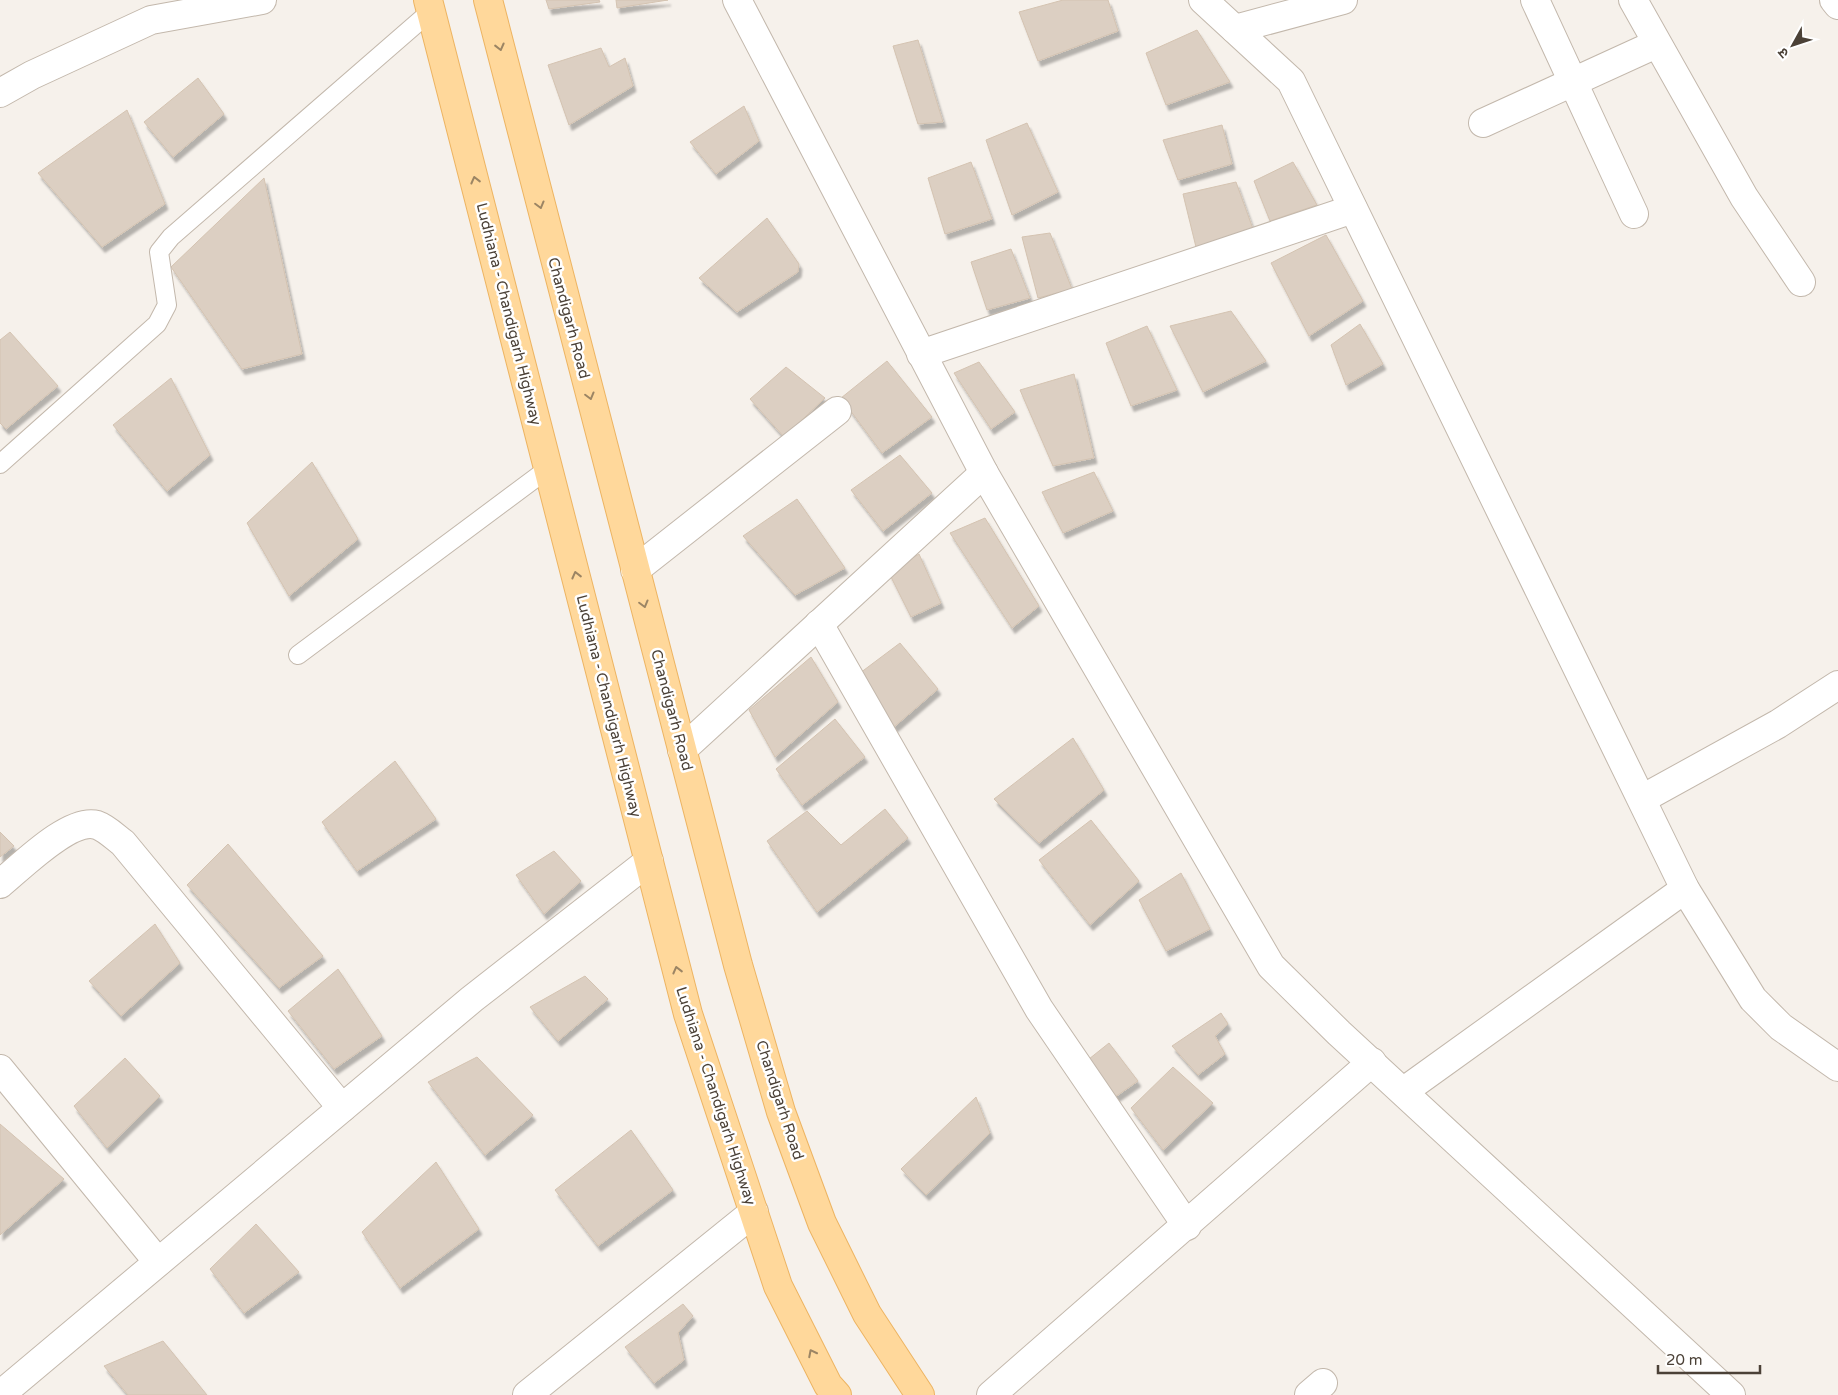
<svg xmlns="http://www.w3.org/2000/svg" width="1838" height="1395" viewBox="0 0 1838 1395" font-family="'Varela Round','Noto Sans Devanagari',sans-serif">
<defs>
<filter id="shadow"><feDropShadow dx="3" dy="5.5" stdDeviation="1" flood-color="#0004"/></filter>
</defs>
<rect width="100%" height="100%" fill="#f6f1eb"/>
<g fill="#dccfc2" stroke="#d4c3b1" filter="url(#shadow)">
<path d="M546,0H599L600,2L549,9Z"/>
<path d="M616,0H668L617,8Z"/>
<path d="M1063,0H1108L1118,31L1038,61L1019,12Z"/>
<path d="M1197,30L1230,82L1166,105L1146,53Z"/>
<path d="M918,40L943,122L918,124L893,46Z"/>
<path d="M601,48L609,67L625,58L633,86L569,125L548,65Z"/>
<path d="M198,78L224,114L173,157L144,122Z"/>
<path d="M744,106L759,141L716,174L690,142Z"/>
<path d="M127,110L165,204L102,247L38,173Z"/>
<path d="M1027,123L1058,192L1012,215L986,140Z"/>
<path d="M1222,125L1232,164L1178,180L1163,140Z"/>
<path d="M971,162L992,219L945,234L928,178Z"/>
<path d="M1293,162L1317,205L1270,221L1254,181Z"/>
<path d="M264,178L302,354L242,369L171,267Z"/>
<path d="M1236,182L1253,229L1196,247L1183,194Z"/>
<path d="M767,218L799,264L798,272L737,312L699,278Z"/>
<path d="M1050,233L1072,289L1038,298L1022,237Z"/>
<path d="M1326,235L1363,301L1309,336L1271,263Z"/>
<path d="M1011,249L1030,298L987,310L971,262Z"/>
<path d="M1231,311L1266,361L1203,392L1170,326Z"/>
<path d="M1360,324L1383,364L1346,385L1331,345Z"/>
<path d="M1147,326L1177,390L1131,406L1106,343Z"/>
<path d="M10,332L58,386L6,429L0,423V340Z"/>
<path d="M887,361L932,417L882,453L841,398Z"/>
<path d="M979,362L1015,412L991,429L954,373Z"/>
<path d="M786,367L825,398L784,437L750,399Z"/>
<path d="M1074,374L1094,458L1053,466L1020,390Z"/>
<path d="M171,378L210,455L167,491L113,425Z"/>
<path d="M900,455L932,493L883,531L851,490Z"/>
<path d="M312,462L358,539L289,596L247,523Z"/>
<path d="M1094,472L1113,511L1063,533L1042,492Z"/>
<path d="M797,499L845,568L795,595L743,536Z"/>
<path d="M985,518L1039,606L1012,628L950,533Z"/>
<path d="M919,554L941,603L911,617L889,573Z"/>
<path d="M900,643L938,689L894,727L860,673Z"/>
<path d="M811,657L838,702L775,757L749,710Z"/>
<path d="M835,719L865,757L802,805L776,769Z"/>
<path d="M1073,738L1104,790L1039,843L994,799Z"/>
<path d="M395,761L436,819L357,871L322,822Z"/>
<path d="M885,809L908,838L817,912L767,841L807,811L841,845Z"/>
<path d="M1091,820L1139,881L1090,925L1039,860Z"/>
<path d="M0,832L14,846L0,857Z"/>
<path d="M228,844L323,956L279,988L187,885Z"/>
<path d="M554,851L581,881L544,914L516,875Z"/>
<path d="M1181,873L1210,929L1166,951L1139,900Z"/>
<path d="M155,924L180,963L121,1016L89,981Z"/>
<path d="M338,969L382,1036L334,1069L288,1011Z"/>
<path d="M585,976L608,999L558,1041L530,1007Z"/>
<path d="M1221,1013L1228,1024L1215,1036L1225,1054L1198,1075L1172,1046Z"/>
<path d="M1109,1043L1138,1081L1108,1102L1084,1063Z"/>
<path d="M477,1057L533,1115L485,1155L428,1082Z"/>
<path d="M125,1058L160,1096L107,1148L74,1106Z"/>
<path d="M1173,1067L1213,1103L1163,1150L1131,1108Z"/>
<path d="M976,1097L990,1133L926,1195L901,1169Z"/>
<path d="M0,1124L64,1179L0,1235Z"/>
<path d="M631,1130L673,1190L598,1246L555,1190Z"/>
<path d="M436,1162L479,1229L400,1288L362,1232Z"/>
<path d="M256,1224L299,1272L244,1313L210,1269Z"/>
<path d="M683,1304L693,1316L678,1333L684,1360L654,1383L625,1347Z"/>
<path d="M163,1341L207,1395H128L104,1366Z"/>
</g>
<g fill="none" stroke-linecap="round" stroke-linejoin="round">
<defs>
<g id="service">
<path d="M0,464L157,324L167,305L159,252L171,237L431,11"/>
<path d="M298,655L549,468"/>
</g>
<g id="minor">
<path d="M737,0L984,473L1271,966L1339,1033L1731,1395"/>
<path d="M1203,0L1291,81L1685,889L1753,999L1781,1027L1838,1067"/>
<path d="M1535,0L1634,214"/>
<path d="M1633,0L1744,197L1801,282"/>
<path d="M1834,0L1838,5"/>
<path d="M1235,29L1343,0"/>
<path d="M0,93L32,75L151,20L262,0"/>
<path d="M1483,123L1656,44"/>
<path d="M921,354L1353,209"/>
<path d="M635,570L837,411"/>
<path d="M819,624L1039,1009L1187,1226"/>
<path d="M682,750L984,473"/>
<path d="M1642,799L1778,724L1838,685"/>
<path d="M0,884C21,867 70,817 97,825C106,828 115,837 123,843L342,1108"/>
<path d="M0,1069L158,1262"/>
<path d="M1404,1091L1685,889"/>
<path d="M0,1395L472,999L649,861"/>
<path d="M527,1395L754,1212"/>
<path d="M991,1395L1372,1062"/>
<path d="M1309,1395L1323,1383"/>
</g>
<g id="primary">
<path d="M428,0L688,1014L778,1286L828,1385L837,1395"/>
<path d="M488,0L738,965L781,1112L822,1223L867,1314L920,1395"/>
</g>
</defs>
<use href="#service" stroke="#c3b8ac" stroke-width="20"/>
<use href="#minor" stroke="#c3b8ac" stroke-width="30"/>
<use href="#primary" stroke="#edb462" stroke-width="30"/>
<use href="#service" stroke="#fff" stroke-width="18"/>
<use href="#minor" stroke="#fff" stroke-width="28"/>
<use href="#primary" stroke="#ffd89b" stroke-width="28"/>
</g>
<defs><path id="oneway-chevron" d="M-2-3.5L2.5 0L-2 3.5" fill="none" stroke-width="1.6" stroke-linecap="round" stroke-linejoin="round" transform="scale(1.25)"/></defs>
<g stroke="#9c8564">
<use href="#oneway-chevron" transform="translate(500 47) rotate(76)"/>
<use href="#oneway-chevron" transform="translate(475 180) rotate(-104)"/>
<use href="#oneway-chevron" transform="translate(540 205) rotate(75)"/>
<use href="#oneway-chevron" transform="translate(590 396) rotate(75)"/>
<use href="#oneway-chevron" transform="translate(576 575) rotate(-104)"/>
<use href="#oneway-chevron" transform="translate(644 604) rotate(75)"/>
<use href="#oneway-chevron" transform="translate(677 970) rotate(-104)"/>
<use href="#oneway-chevron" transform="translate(812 1353) rotate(-117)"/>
</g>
<g text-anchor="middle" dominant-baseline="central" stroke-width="5" stroke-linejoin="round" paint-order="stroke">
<g font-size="15" fill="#4b4137" stroke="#fff">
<text transform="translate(509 314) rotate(76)">Ludhiana - Chandigarh Highway</text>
<text transform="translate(569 318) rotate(75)">Chandigarh Road</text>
<text transform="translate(609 706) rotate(76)">Ludhiana - Chandigarh Highway</text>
<text transform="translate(672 710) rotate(75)">Chandigarh Road</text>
<text transform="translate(716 1096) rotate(72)">Ludhiana - Chandigarh Highway</text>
<text transform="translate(780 1100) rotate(72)">Chandigarh Road</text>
</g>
</g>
<g transform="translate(1793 45) rotate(230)" stroke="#ffffff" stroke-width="4" paint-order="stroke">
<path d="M0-4L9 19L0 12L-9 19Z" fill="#4b4137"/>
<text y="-8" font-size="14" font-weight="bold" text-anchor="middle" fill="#4b4137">उ</text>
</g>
<path d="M1658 1365v8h102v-8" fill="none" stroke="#4b4137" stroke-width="2.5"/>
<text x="1666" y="1365" font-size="15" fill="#4b4137" stroke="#ffffff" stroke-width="4" paint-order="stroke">20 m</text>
</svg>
